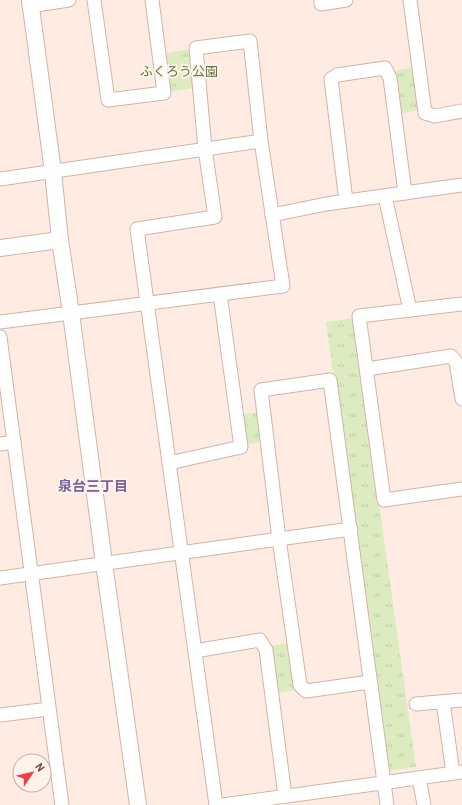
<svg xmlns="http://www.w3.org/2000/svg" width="462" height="805" viewBox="0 0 462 805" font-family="Barlow,'Noto Sans JP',sans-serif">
<defs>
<pattern id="grass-tufts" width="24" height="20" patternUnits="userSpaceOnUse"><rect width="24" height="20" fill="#ddecc0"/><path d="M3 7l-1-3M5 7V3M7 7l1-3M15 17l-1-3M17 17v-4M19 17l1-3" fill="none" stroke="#c1cca6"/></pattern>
</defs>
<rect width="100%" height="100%" fill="#feece3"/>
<g fill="url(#grass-tufts)">
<path d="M196,48L199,87L164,93L159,54Z"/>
<path d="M415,67L421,110L398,114L393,71Z"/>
<path d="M353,318L416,767L387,771L326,322Z"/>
<path d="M258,412L263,442L243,445L239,415Z"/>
<path d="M290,643L297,690L276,693L269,646Z"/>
</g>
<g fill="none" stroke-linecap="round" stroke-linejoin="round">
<defs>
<g id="minor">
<path d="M94,0L108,100L164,93L152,0"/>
<path d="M321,0V4L346,0"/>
<path d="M410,0L425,113L435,116L462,111"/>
<path d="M29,6L69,0"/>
<path d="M0,179L261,141"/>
<path d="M385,196L410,310"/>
<path d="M346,201L331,79L337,75L385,68L390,78L405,193"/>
<path d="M272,215L326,204L462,185"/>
<path d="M462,304L359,316L384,500L462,489"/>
<path d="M0,322C94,310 188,298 283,286L261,141L250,41L196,48L205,149L215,217L137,229C163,421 190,613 216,805"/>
<path d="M0,337L62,805"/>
<path d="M367,369L451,356L456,362L462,399"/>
<path d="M0,444L14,442"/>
<path d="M169,463L241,447L220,294"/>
<path d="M0,578L351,529"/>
<path d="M195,651L260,640L266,650L285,796"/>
<path d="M370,682L306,691L300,685L279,539L261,390L330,380C350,521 368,663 387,805"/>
<path d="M443,702L453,773"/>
<path d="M416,704L462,700"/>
<path d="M0,715L49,709"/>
<path d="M419,778L424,805"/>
<path d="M222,805L462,772"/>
</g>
<g id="tertiary">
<path d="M30,0L53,172L60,240L71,313L104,563L138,805"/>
<path d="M0,248L60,240"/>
</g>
</defs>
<use href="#minor" stroke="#d2b3ab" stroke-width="15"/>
<use href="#tertiary" stroke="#d2b3ab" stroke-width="18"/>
<use href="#minor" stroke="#fff" stroke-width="13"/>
<use href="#tertiary" stroke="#fff" stroke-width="16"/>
</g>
<g text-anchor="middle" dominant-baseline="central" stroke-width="4" stroke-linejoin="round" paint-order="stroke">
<g font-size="13" fill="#5d783c" stroke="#fff2ea">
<text x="179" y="71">ふくろう公園</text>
</g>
<g font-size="14" font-weight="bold" fill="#7a629b" stroke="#fff2ea">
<text x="93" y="485">泉台三丁目</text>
</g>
</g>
<g transform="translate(32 773) rotate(55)"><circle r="19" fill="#fff2ea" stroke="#c9b0a9"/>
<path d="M0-3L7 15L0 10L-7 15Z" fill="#ef4044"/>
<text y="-6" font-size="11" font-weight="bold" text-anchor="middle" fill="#774c47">N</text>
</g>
</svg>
